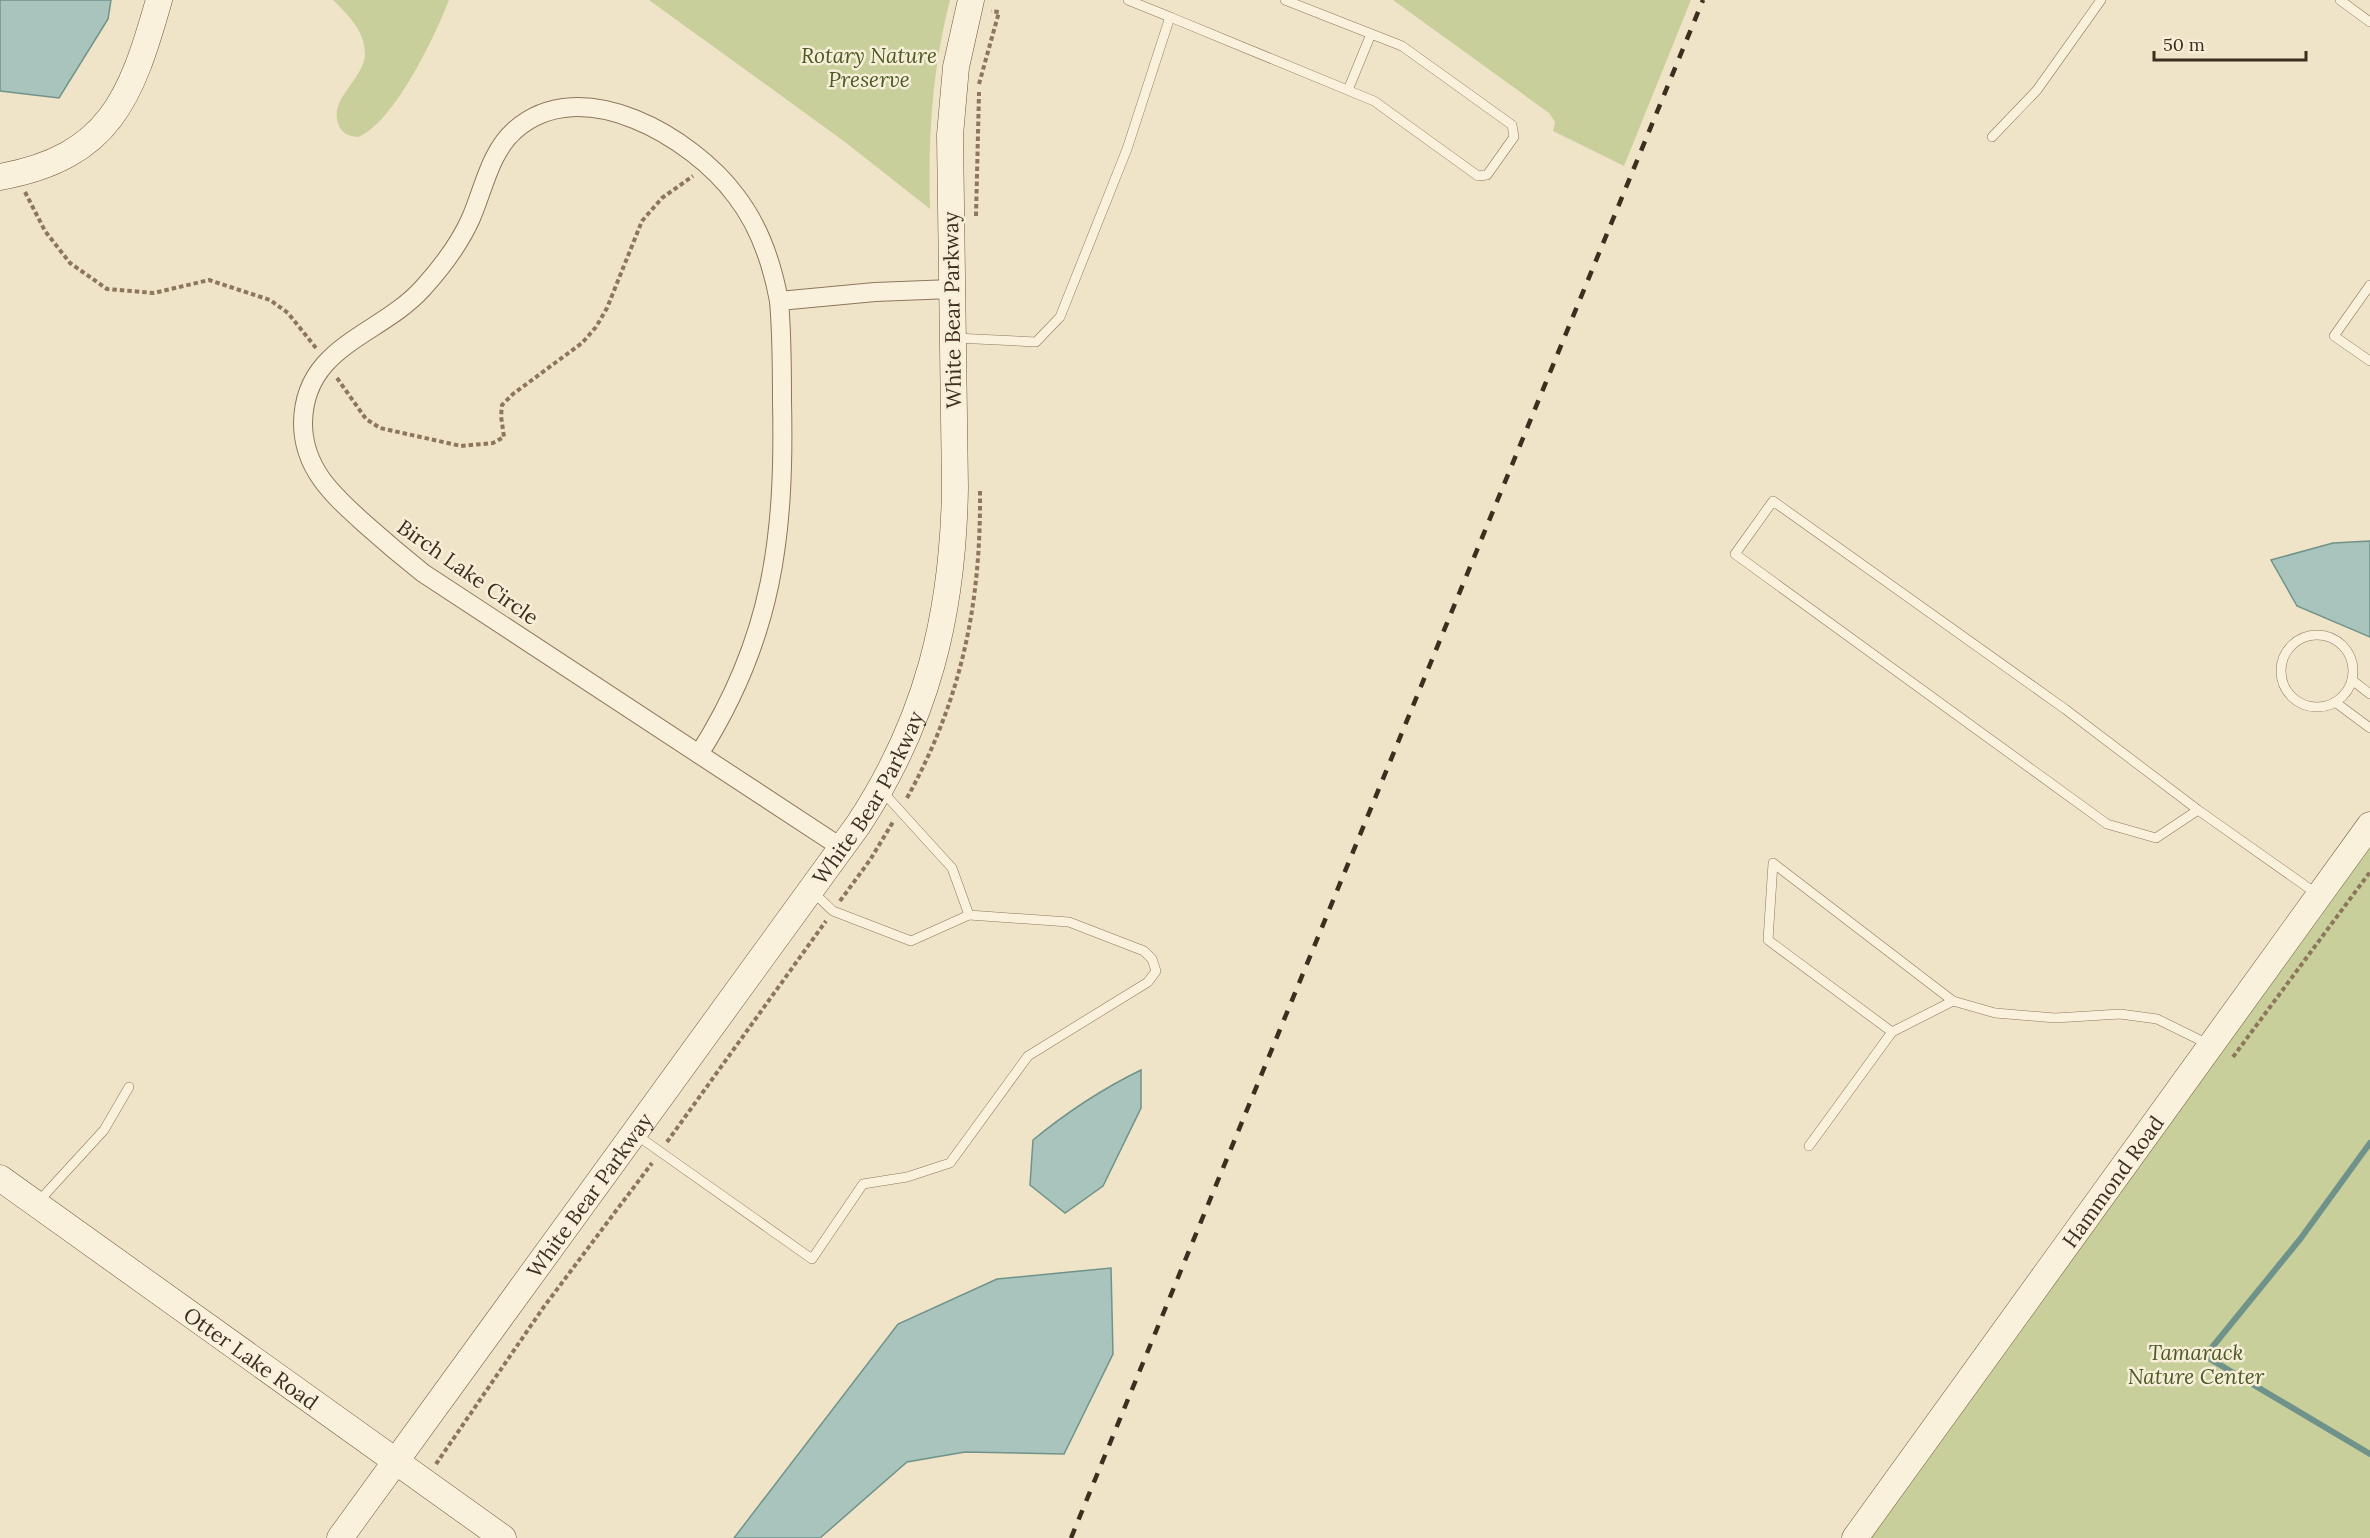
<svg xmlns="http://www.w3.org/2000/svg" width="2370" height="1538" viewBox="0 0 2370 1538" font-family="Lora,serif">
<rect width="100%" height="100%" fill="#f0e4c8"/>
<g fill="#c9cf9b">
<path d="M333,0H449C435,36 394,123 358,137C349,136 343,134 339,126C327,99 364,80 365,54C365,31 348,15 333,0Z"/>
<path d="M649,0H950C932,69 928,139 930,209L845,142Z"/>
<path d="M1393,0H1691L1624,166L1553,131L1555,122L1549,113Z"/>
<path d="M2370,827V1538H1856Z"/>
</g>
<g fill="#a9c4bc" stroke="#6f938a" stroke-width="1.5">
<path d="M0,0H111L108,19L59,98L0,91Z"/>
<path d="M2370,541V637L2297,606L2271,560L2333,543Z"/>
<path d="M1141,1070V1108L1103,1186L1065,1213L1030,1185L1033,1140C1067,1112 1102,1089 1141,1070Z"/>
<path d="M1111,1268L1113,1354L1064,1454L965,1452L907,1462L820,1538H734L898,1324L997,1279Z"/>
</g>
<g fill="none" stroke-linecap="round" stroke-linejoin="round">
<path stroke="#6f938a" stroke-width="6" d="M2370,1143L2301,1238L2205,1356L2370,1454"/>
<defs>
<g id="lane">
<path d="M2340,0L2370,22"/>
<path d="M1170,17L1374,101L1478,176L1487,175L1514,137L1512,125L1402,46L1285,0"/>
<path d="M1348,90L1371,34"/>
<path d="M1992,137L2037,90L2101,0"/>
<path d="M2370,285L2334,336L2370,361"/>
<path d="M955,338L1036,342L1060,317L1127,149L1170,17L1128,0"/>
<circle cx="2317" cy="671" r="36"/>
<path d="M2352,680L2370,694"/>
<path d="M2335,702L2370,728"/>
<path d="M2198,810L2065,709L1773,501L1735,554L2107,824L2156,838L2198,810L2317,894"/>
<path d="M813,892L833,911L911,941L969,915"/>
<path d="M1892,1032L1953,1001"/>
<path d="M635,1134L812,1259L863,1184L907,1177L950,1163L1028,1056L1148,982L1156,971L1152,959L1144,951L1069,922L969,915L952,868L882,791"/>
<path d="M1809,1146L1892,1032L1768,940L1773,863L1953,1001L1995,1013L2055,1018L2120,1014L2157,1019L2208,1044"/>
<path d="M38,1202L104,1130L129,1087"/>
</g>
<g id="street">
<path d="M779,301C772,263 760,227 736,196C693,138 582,71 515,130C490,152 484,188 471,218C460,243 442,267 423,288C380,336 304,345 303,423C303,469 334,496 365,524C384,541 403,557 423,573L842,848"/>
<path d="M699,754C773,638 785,535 782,401C782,367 782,334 779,301L875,292L952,289"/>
</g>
<g id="secondary">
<path d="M0,177C110,157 131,98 159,0"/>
<path id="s1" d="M0,1178L503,1538"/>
<path id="s2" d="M340,1538L858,825C928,719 953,613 955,488L950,135L956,67L971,0"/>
<path id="s3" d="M1855,1538L2370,825"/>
</g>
</defs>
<use href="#lane" stroke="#8d765c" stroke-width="10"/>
<use href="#street" stroke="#8d765c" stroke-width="20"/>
<use href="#secondary" stroke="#6f573f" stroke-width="27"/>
<g stroke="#8d765c" stroke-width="4" stroke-dasharray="4.5 3" stroke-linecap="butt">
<path d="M979,84L999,12L991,11"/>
<path d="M25,192L45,231L70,263L107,289L154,293L209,280L270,300L288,313L316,348"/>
<path d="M976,216L979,92"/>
<path d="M337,378L366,419L380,428L461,446L493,443L504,437L501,416L502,405L513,394L582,343L596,327L607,308L642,221L662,198L693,176"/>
<path d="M907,798C962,698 981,604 980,491"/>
<path d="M840,901L870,860L893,822"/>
<path d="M2233,1057L2370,872"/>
<path d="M667,1142L826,921"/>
<path d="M436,1464L543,1308L652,1163"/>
</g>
<use href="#lane" stroke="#faf1dc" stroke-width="9"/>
<use href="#street" stroke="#faf1dc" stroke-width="18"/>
<use href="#secondary" stroke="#faf1dc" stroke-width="26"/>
<path stroke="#3d2e20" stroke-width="4.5" stroke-dasharray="10 10" stroke-linecap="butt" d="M1071,1538L1703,0"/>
</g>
<g text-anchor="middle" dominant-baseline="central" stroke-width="5" stroke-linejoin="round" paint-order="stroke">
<g font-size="21" font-style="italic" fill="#4d5a26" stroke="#f7eed8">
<text x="869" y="55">Rotary Nature<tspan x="869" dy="24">Preserve</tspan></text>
<text x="2196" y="1352">Tamarack<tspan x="2196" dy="24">Nature Center</tspan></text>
</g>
<g font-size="21" fill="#3d2e20" stroke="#f7eed8">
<text transform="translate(952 310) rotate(-91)">White Bear Parkway</text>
<text transform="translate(468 572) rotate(35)">Birch Lake Circle</text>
<text stroke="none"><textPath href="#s2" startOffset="910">White Bear Parkway</textPath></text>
<text stroke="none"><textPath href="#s3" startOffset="440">Hammond Road</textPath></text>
<text stroke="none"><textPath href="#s2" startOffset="424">White Bear Parkway</textPath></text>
<text stroke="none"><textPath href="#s1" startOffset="309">Otter Lake Road</textPath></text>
</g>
</g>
<path d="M2154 51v9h152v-9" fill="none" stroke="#3d2e20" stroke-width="3"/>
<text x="2163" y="51" font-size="18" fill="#3d2e20" stroke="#f7eed8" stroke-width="4.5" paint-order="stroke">50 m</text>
</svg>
